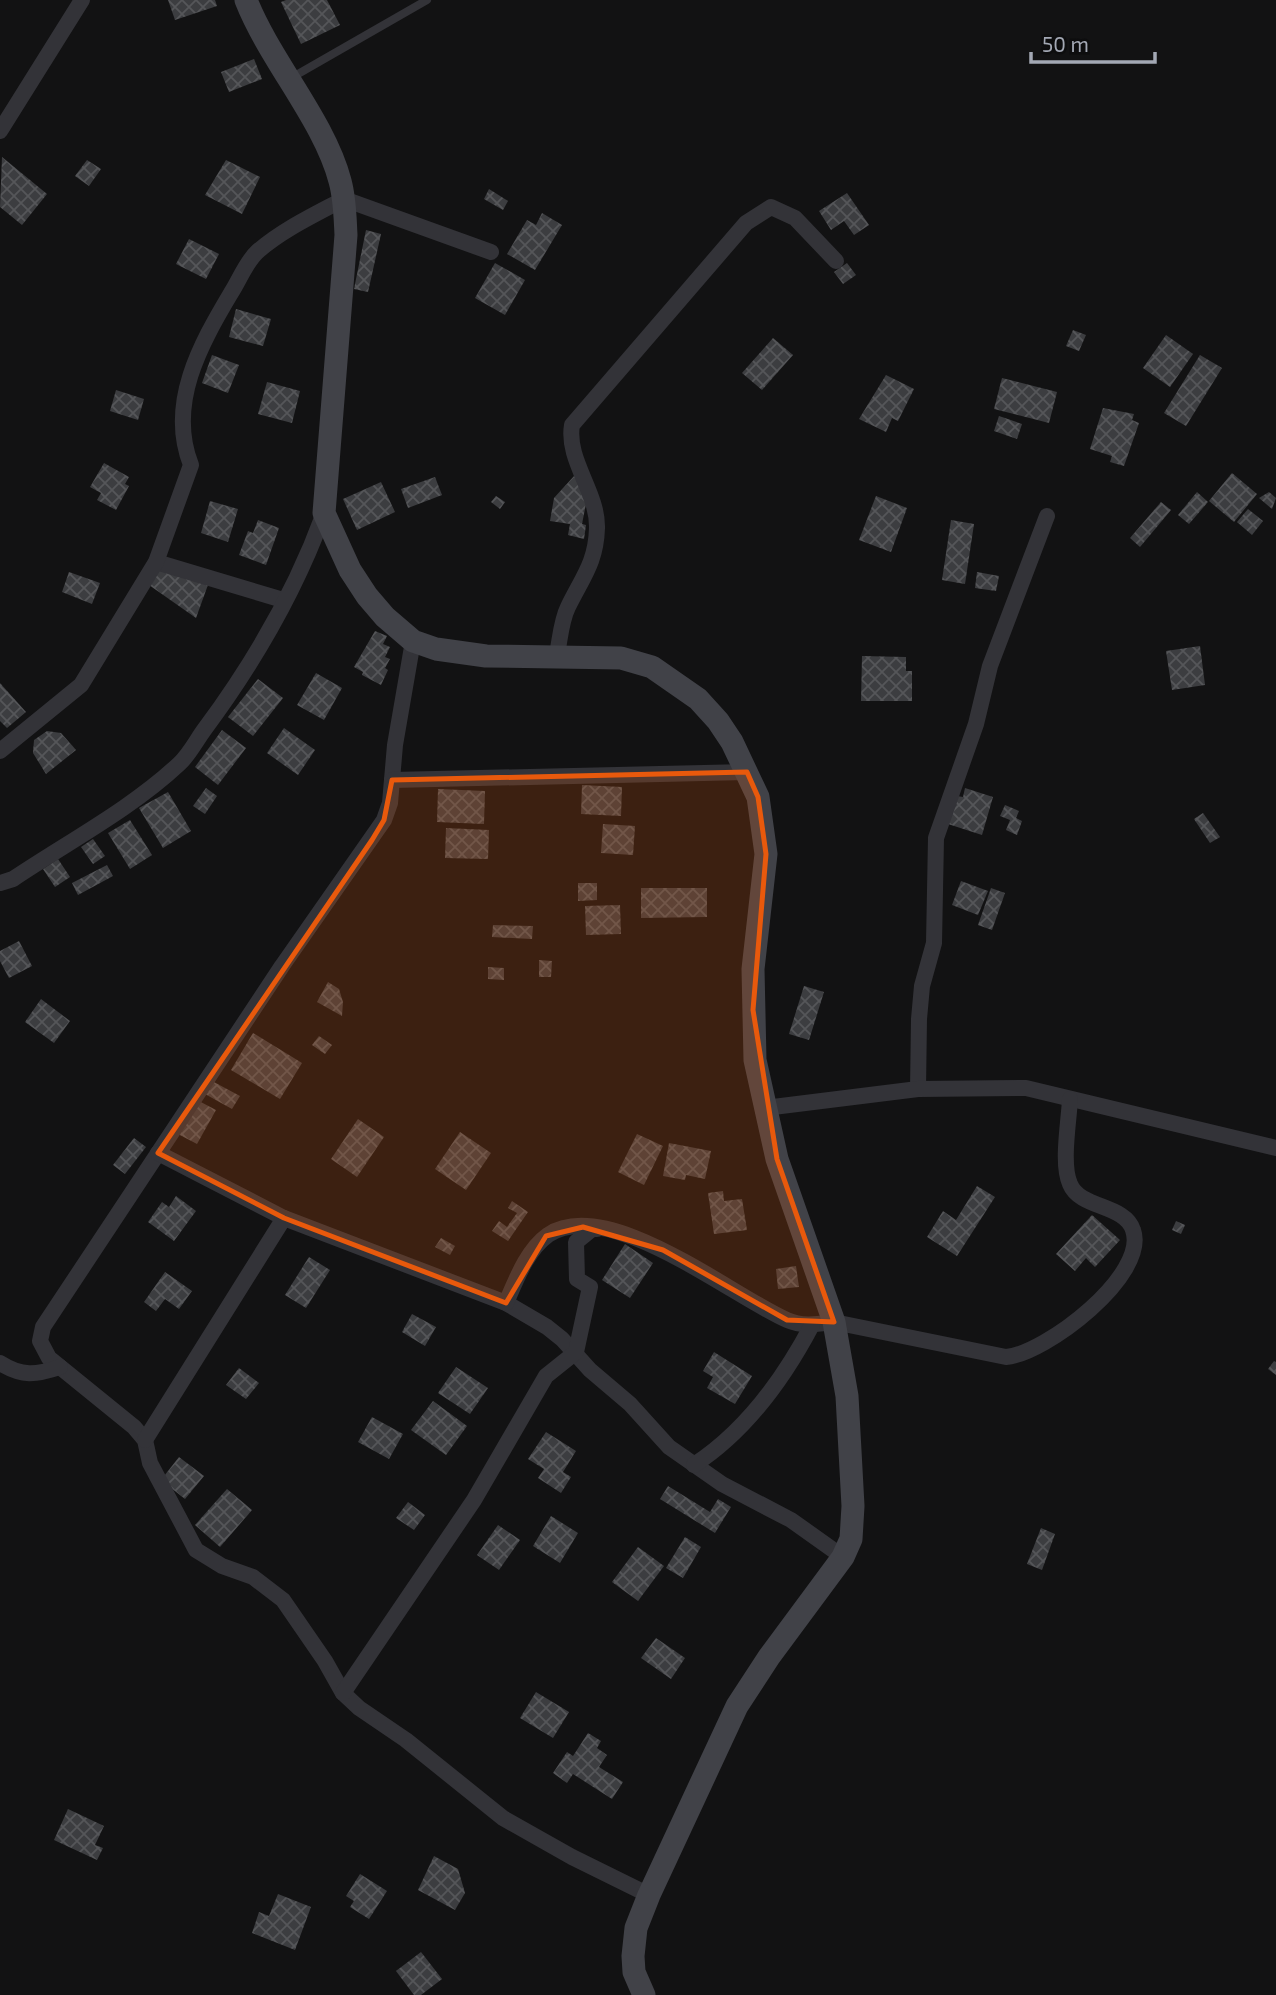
<svg xmlns="http://www.w3.org/2000/svg" width="1276" height="1995" viewBox="0 0 1276 1995" font-family="'Exo 2',sans-serif">
<defs>
<pattern id="building-cross-hatch" width="8" height="8" patternUnits="userSpaceOnUse" patternTransform="scale(1.75)"><rect width="8" height="8" fill="#3c3d40"/><path d="M0 0l8 8M0 8l8-8" fill="none" stroke="#555659"/></pattern>
</defs>
<rect width="100%" height="100%" fill="#121213"/>
<g fill="url(#building-cross-hatch)">
<path d="M168,0H215L217,6L175,20Z"/>
<path d="M286,0H327L340,25L301,44L281,2Z"/>
<path d="M254,59L262,79L229,92L221,72Z"/>
<path d="M2,157L47,194L22,225L0,207Z"/>
<path d="M87,160L101,169L89,186L75,176Z"/>
<path d="M226,160L260,177L242,214L205,195Z"/>
<path d="M489,189L508,201L503,210L484,199Z"/>
<path d="M847,193L869,225L854,235L844,221L831,230L819,211Z"/>
<path d="M542,213L562,225L535,270L507,254L527,220L536,225Z"/>
<path d="M366,230L381,234L368,292L354,289Z"/>
<path d="M189,239L219,254L206,279L176,264Z"/>
<path d="M495,263L525,280L505,315L475,298Z"/>
<path d="M847,263L856,275L843,284L834,272Z"/>
<path d="M236,309L271,319L263,346L229,337Z"/>
<path d="M1073,330L1086,335L1079,351L1066,346Z"/>
<path d="M1166,335L1193,354L1170,387L1143,368Z"/>
<path d="M773,338L793,355L762,390L742,373Z"/>
<path d="M212,355L239,365L228,393L202,383Z"/>
<path d="M1200,355L1222,368L1186,426L1164,413Z"/>
<path d="M886,375L914,389L898,421L892,418L886,432L859,419Z"/>
<path d="M1002,378L1057,392L1049,423L994,409Z"/>
<path d="M267,382L300,391L292,423L258,414Z"/>
<path d="M116,390L144,399L138,420L110,411Z"/>
<path d="M1103,408L1134,414L1132,420L1139,423L1124,466L1110,462L1112,456L1090,449Z"/>
<path d="M999,416L1022,424L1017,439L994,431Z"/>
<path d="M104,463L129,477L125,484L129,486L116,510L97,500L101,493L90,487Z"/>
<path d="M1232,473L1257,494L1234,522L1209,501Z"/>
<path d="M575,475L586,504L582,524L586,525L584,539L568,535L570,524L550,521L554,498Z"/>
<path d="M435,477L442,495L408,508L401,489Z"/>
<path d="M381,482L395,512L357,530L343,499Z"/>
<path d="M1197,492L1208,502L1189,524L1178,515Z"/>
<path d="M1269,492L1276,498L1272,509L1259,498Z"/>
<path d="M496,496L505,502L500,509L491,502Z"/>
<path d="M876,496L907,508L891,552L859,540Z"/>
<path d="M210,501L238,509L228,542L201,533Z"/>
<path d="M1161,502L1171,510L1140,547L1130,538Z"/>
<path d="M1248,509L1263,521L1252,535L1237,522Z"/>
<path d="M258,520L279,528L266,565L239,555L248,531L253,533Z"/>
<path d="M951,520L974,524L965,584L942,580Z"/>
<path d="M158,566L209,582L196,618L149,585Z"/>
<path d="M69,572L100,583L92,604L62,592Z"/>
<path d="M977,572L999,576L996,591L975,588Z"/>
<path d="M375,631L387,636L383,644L390,647L385,657L390,659L385,668L388,670L381,685L362,675L363,672L354,667Z"/>
<path d="M1200,646L1205,685L1172,690L1166,651Z"/>
<path d="M862,656L906,657V671H912V701H861Z"/>
<path d="M316,673L342,688L324,720L297,705Z"/>
<path d="M258,679L283,698L253,736L228,717Z"/>
<path d="M0,683L26,712L7,728L0,721Z"/>
<path d="M284,728L315,750L298,775L267,753Z"/>
<path d="M222,730L246,748L218,785L195,767Z"/>
<path d="M47,731L61,733L76,750L46,774L33,753L34,740Z"/>
<path d="M582,785L622,787L621,816L581,814Z"/>
<path d="M206,788L217,796L205,814L193,806Z"/>
<path d="M965,788L993,797L982,835L948,824L957,796L963,797Z"/>
<path d="M438,789L485,791L484,824L437,822Z"/>
<path d="M168,792L191,831L163,848L139,808Z"/>
<path d="M1005,805L1019,811L1016,818L1022,821L1017,835L1006,830L1010,820L1000,816Z"/>
<path d="M1203,813L1220,837L1210,843L1194,819Z"/>
<path d="M130,820L152,855L130,869L108,833Z"/>
<path d="M603,824L635,826L633,855L601,853Z"/>
<path d="M446,828L489,830L488,859L445,858Z"/>
<path d="M93,839L105,856L93,864L81,847Z"/>
<path d="M58,859L70,877L55,887L43,869Z"/>
<path d="M107,865L113,876L78,895L72,883Z"/>
<path d="M961,881L988,891L978,915L952,905Z"/>
<path d="M578,883H597V900L578,901Z"/>
<path d="M641,888H707V917L641,918Z"/>
<path d="M991,888L1005,893L992,930L978,925Z"/>
<path d="M620,905L621,934L586,935L585,906Z"/>
<path d="M493,925L533,926L532,939L492,937Z"/>
<path d="M19,941L32,966L9,978L0,961V951Z"/>
<path d="M539,960L552,961L551,977H539Z"/>
<path d="M488,967L504,968V980L488,979Z"/>
<path d="M328,982L339,989L343,1002L342,1016L317,1002Z"/>
<path d="M804,986L824,992L809,1040L789,1034Z"/>
<path d="M41,999L70,1021L54,1043L25,1022Z"/>
<path d="M253,1033L302,1063L280,1099L231,1070Z"/>
<path d="M319,1036L332,1045L325,1054L312,1045Z"/>
<path d="M212,1081L240,1096L232,1109L205,1094Z"/>
<path d="M197,1100L216,1110L197,1144L176,1133Z"/>
<path d="M358,1119L384,1137L357,1177L331,1159Z"/>
<path d="M460,1132L491,1153L466,1190L435,1169Z"/>
<path d="M637,1134L663,1146L644,1185L618,1172Z"/>
<path d="M134,1138L146,1147L125,1174L113,1165Z"/>
<path d="M669,1143L711,1151L705,1179L686,1175L685,1180L663,1176Z"/>
<path d="M977,1186L995,1197L957,1256L927,1237L943,1211L956,1220Z"/>
<path d="M723,1191L724,1201L742,1199L747,1230L714,1234L708,1193Z"/>
<path d="M176,1196L196,1211L174,1241L148,1222L162,1202L169,1207Z"/>
<path d="M512,1201L528,1212L508,1241L492,1231L499,1221L507,1227L517,1213L508,1208Z"/>
<path d="M1092,1215L1120,1240L1095,1267L1086,1258L1075,1271L1056,1254Z"/>
<path d="M1176,1221L1185,1225L1181,1234L1172,1230Z"/>
<path d="M441,1238L455,1246L450,1255L435,1247Z"/>
<path d="M625,1244L653,1263L630,1298L602,1280Z"/>
<path d="M309,1257L330,1270L306,1308L285,1295Z"/>
<path d="M796,1266L799,1287L778,1289L776,1269Z"/>
<path d="M165,1272L192,1291L179,1309L165,1299L156,1311L144,1302Z"/>
<path d="M412,1314L436,1327L425,1346L402,1332Z"/>
<path d="M714,1352L752,1376L735,1404L707,1388L713,1377L703,1371Z"/>
<path d="M1274,1361L1276,1362V1375L1268,1369Z"/>
<path d="M456,1367L488,1388L470,1414L438,1393Z"/>
<path d="M239,1368L259,1383L246,1399L226,1385Z"/>
<path d="M433,1401L467,1426L446,1455L411,1430Z"/>
<path d="M372,1417L403,1434L389,1459L358,1442Z"/>
<path d="M546,1432L576,1451L563,1472L571,1477L561,1493L538,1478L544,1469L528,1459Z"/>
<path d="M179,1457L204,1476L185,1499L161,1480Z"/>
<path d="M668,1486L710,1512L718,1499L731,1507L715,1533L660,1499Z"/>
<path d="M227,1489L252,1510L220,1547L195,1525Z"/>
<path d="M408,1502L425,1515L414,1530L396,1518Z"/>
<path d="M551,1516L578,1533L560,1563L533,1546Z"/>
<path d="M498,1525L520,1540L499,1570L477,1555Z"/>
<path d="M1041,1528L1055,1534L1042,1570L1027,1564Z"/>
<path d="M685,1537L701,1547L683,1578L666,1568Z"/>
<path d="M638,1547L664,1566L638,1601L612,1582Z"/>
<path d="M656,1638L685,1658L671,1679L641,1658Z"/>
<path d="M536,1692L569,1712L553,1738L520,1718Z"/>
<path d="M588,1733L601,1741L597,1748L607,1755L599,1767L623,1782L612,1799L573,1774L567,1783L553,1773L567,1752L573,1756Z"/>
<path d="M68,1809L104,1826L95,1845L103,1848L97,1860L54,1840Z"/>
<path d="M434,1856L458,1869L465,1893L455,1910L418,1890Z"/>
<path d="M360,1874L387,1891L369,1919L350,1907L354,1901L346,1896Z"/>
<path d="M278,1894L311,1907L295,1950L252,1933L259,1912L269,1916Z"/>
<path d="M421,1952L442,1979L421,1995H414L396,1971Z"/>
</g>
<g fill="none" stroke-linecap="round" stroke-linejoin="round">
<path stroke="#333338" stroke-width="8" d="M291,78L427,0"/>
<g stroke="#333338" stroke-width="16">
<path d="M0,131L82,0"/>
<path d="M156,562L283,600"/>
<path d="M413,641L395,745L390,803L384,820L282,966L43,1327L40,1341L49,1358L134,1427L145,1440L150,1463L196,1550L222,1566L253,1577L283,1600L325,1661L343,1693L359,1708L406,1740L503,1818L572,1857L649,1895"/>
<path d="M557,654C560,640 561,621 568,607C582,578 596,563 597,528C598,492 566,460 572,425L746,223L771,207L795,218L836,261"/>
<path d="M0,751L81,685L156,562L191,465C167,404 200,345 231,293C239,281 246,262 257,252C282,230 314,215 344,199L491,252"/>
<path d="M392,780L747,772"/>
<path d="M0,883L13,879C68,842 131,809 179,764C189,755 196,741 204,730C253,664 296,590 324,513"/>
<path d="M918,1089L919,1019L922,986L934,943L936,838L976,724L990,666L1047,516"/>
<path d="M765,1108L918,1089L1026,1088L1276,1148"/>
<path d="M158,1153L284,1218L506,1303L547,1327L562,1339L590,1370L630,1404L669,1447L722,1484L791,1520L843,1557"/>
<path d="M506,1303C516,1280 527,1250 548,1235C607,1195 732,1296 787,1320C803,1327 818,1324 834,1322L1006,1357C1045,1354 1149,1275 1133,1230C1125,1204 1080,1209 1070,1184C1061,1164 1069,1121 1070,1099"/>
<path d="M0,1363C22,1377 36,1375 60,1367"/>
<path d="M145,1440L284,1218"/>
<path d="M694,1465C746,1431 783,1380 812,1325"/>
<path d="M343,1693L474,1500L546,1376L576,1352L590,1287L577,1279L576,1242L592,1229H597"/>
</g>
<path stroke="#414248" stroke-width="23" d="M246,0C270,61 324,120 340,181C345,199 345,217 346,235L324,513L350,570L367,596L385,617L413,641L436,649L486,656L621,658L652,667L698,699L718,721L732,742L758,797L766,854L753,969L755,1060L777,1159L834,1322L847,1396L853,1506L851,1539L843,1557L769,1657L737,1706L649,1895L636,1928L633,1956L634,1972L644,1995"/>
</g>
<path fill="#e8590c" fill-opacity="0.2" stroke="#e8590c" stroke-width="5" stroke-linejoin="round" d="M747,772L758,797L766,854L753,1010L777,1159L834,1322L787,1320L663,1250L583,1227L546,1236L506,1303L284,1218L158,1153L372,840L384,820L392,780Z"/>
<path d="M1031 52v10h124v-10" fill="none" stroke="#a3a8b4" stroke-width="3.5"/>
<text x="1042" y="52" font-size="21" fill="#a3a8b4" stroke="#0d0d0e" stroke-width="5" paint-order="stroke">50 m</text>
</svg>
